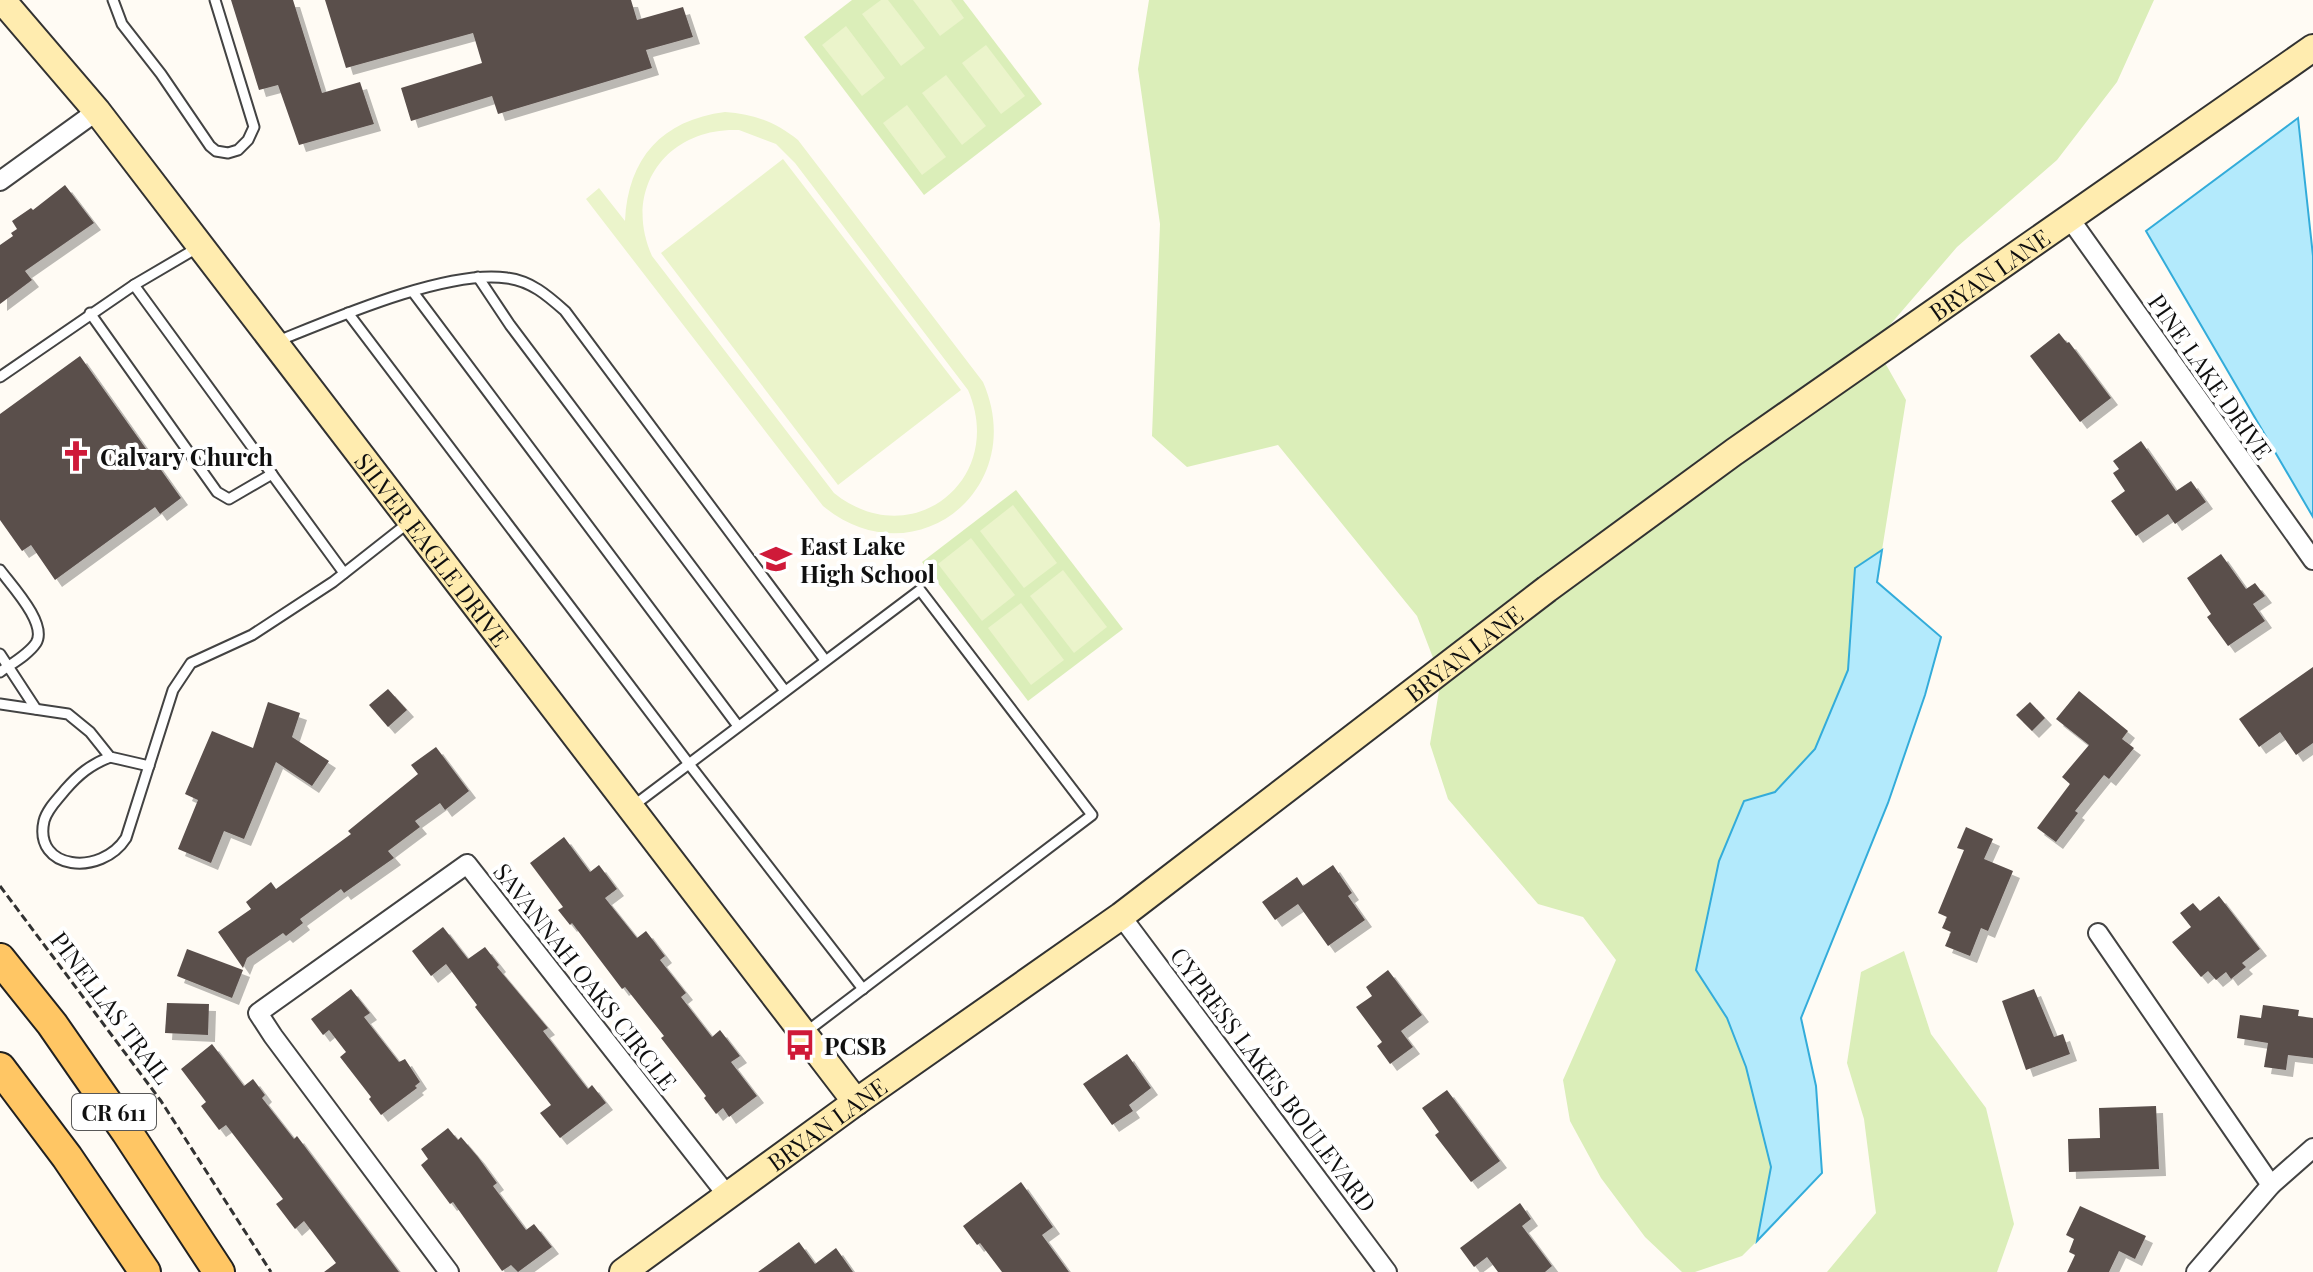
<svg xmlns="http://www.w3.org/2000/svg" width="2313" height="1272" viewBox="0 0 2313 1272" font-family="'Playfair Display',serif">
<defs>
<filter id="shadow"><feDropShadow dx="7" dy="7" stdDeviation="0" flood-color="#0004"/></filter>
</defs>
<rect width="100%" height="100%" fill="#fffbf4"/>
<g fill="#dbeeb9">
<path d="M852,0H963L1042,104L924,195L804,37Z"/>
<path d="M1149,0H2154L2117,82L2057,160L1957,247L1877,340L1435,663L1417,616L1278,445L1187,467L1152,436L1160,224L1138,69Z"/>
<path d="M1884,361L1906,400L1882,550L1855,568L1848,670L1815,749L1775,793L1696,969L1727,1018L1746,1067L1771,1167L1757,1241L1742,1256L1695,1272H1682L1645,1237L1601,1178L1570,1121L1563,1080L1616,960L1583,917L1538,904L1448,799L1430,744L1440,685L1740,460Z"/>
<path d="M1016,490L1123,629L1028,701L922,562Z"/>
<path d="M1904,951L1931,1034L1986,1108L2014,1224L1997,1272H1827L1876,1213L1864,1119L1847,1063L1861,972Z"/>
</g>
<g fill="#ebf4cb" fill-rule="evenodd">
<path d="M881,0H888L925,48L901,66L862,14Z"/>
<path d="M913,0H951L964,18L940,36Z"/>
<path d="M846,26L885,78L862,96L822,45Z"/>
<path d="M986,45L1025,96L1001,114L962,63Z"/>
<path d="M946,75L986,126L962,145L922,93Z"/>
<path d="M907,105L946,157L922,175L883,123Z"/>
<path d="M725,112C754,114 776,122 798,140L983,382C1030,489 914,581 823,506L586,199L599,188L625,221C628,158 662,120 725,112ZM739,130L776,144L795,163L968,390C1007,480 911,555 834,493L652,256C622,189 667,127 739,130Z"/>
<path d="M783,159L961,390L838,485L661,253Z"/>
<path d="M1013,505L1057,563L1024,588L980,531Z"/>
<path d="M971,538L1015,595L982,621L938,564Z"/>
<path d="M1063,570L1107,627L1074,653L1030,596Z"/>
<path d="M1021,603L1064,660L1031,685L988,628Z"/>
</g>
<g fill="#b3eafc" stroke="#33acda" stroke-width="2">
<path d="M2298,118L2313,256V517L2146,231Z"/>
<path d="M1882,550L1877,582L1941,637L1925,695L1888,803L1801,1018L1816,1086L1822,1173L1757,1241L1771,1167L1746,1067L1727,1018L1696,970L1719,861L1744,801L1775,792L1815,749L1848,670L1855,568Z"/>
</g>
<g fill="#5a4f4c" filter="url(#shadow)">
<path d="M231,0H293L322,93L360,82L374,124L299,145L278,85L259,90Z"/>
<path d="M325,0H631L637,20L683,7L693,37L646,50L652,68L498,114L492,96L411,121L401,88L482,63L473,33L346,68Z"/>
<path d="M65,185L94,223L25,271L32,280L0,304V245L13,236L11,233L17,229L12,221L31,208L33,210Z"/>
<path d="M2059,333L2067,343L2069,342L2111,398L2080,422L2030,356Z"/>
<path d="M80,356L181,498L160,514L155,507L55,580L31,545L22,551L0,520V414Z"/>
<path d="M2141,441L2176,491L2191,481L2206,502L2175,524L2168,514L2136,536L2111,501L2125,491L2113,473L2119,469L2113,461Z"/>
<path d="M2221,554L2246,589L2255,583L2265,596L2253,604L2265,621L2228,646L2207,617L2211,614L2187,578Z"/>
<path d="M2313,667V743L2296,755L2280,732L2259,747L2239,719Z"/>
<path d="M388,689L407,710L388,727L369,705Z"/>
<path d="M2079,691L2128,731L2122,739L2134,748L2109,779L2104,775L2075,811L2078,813L2056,842L2037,828L2070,784L2062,777L2089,745L2056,719Z"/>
<path d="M268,702L300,713L292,737L329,761L312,786L276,762L244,839L224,831L211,863L178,849L198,800L185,794L212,731L253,748Z"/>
<path d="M2030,702L2045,718L2032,731L2016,715Z"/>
<path d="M436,747L469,791L445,810L440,803L415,821L420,827L388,851L394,858L344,893L341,889L300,919L303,923L286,936L283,933L247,958L243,968L218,932L251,909L246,902L271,882L276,889L351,834L348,831L418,774L411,765Z"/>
<path d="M1966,827L1993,839L1984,859L2013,871L1988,931L1981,928L1970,956L1945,946L1951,932L1942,928L1947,917L1938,913L1964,850L1957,848Z"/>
<path d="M564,837L590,872L599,865L617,889L605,898L637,938L646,931L665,956L660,960L686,993L681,997L712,1037L720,1030L740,1056L731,1062L757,1096L729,1117L723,1108L716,1114L704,1098L706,1096L661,1038L664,1036L625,987L622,989L572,923L570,925L558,910L563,907L530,863Z"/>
<path d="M1333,865L1352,893L1348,896L1365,920L1328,946L1298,904L1275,920L1262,902L1297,877L1303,886Z"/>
<path d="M2219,896L2260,949L2242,963L2246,967L2231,979L2226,972L2216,980L2208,971L2201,977L2172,942L2191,927L2180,913L2193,903L2200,911Z"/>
<path d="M443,927L468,959L485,947L499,965L497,967L548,1028L543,1031L588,1089L592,1085L606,1103L560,1138L540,1113L551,1105L475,1007L477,1005L446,964L431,976L412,951Z"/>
<path d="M187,949L243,970L232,998L177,976Z"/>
<path d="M1388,970L1422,1015L1401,1031L1413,1047L1390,1064L1377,1046L1382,1042L1356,1007L1372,996L1366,987Z"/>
<path d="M351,989L370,1013L364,1017L399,1062L405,1059L420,1082L415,1086L417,1088L381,1115L369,1099L371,1097L340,1057L346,1052L329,1030L323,1035L311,1019Z"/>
<path d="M2034,989L2054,1037L2063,1034L2070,1054L2026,1070L2002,1001Z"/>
<path d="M167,1003L209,1004L208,1035L165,1033Z"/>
<path d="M2263,1005L2299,1010L2298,1016L2313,1018V1058L2288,1055L2286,1070L2264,1067L2268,1043L2237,1038L2240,1015L2261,1018Z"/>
<path d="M212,1044L244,1086L253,1079L265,1095L262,1098L294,1139L297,1136L399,1272H324L336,1263L304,1221L295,1229L276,1204L283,1199L226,1125L219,1130L201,1106L206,1102L181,1069Z"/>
<path d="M1127,1054L1151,1088L1129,1105L1133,1111L1112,1125L1083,1084Z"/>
<path d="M1447,1090L1500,1161L1471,1182L1435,1135L1439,1132L1422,1108Z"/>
<path d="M2156,1106L2159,1169L2069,1172L2068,1139L2100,1138L2099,1108Z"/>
<path d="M448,1128L458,1140L461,1137L478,1157L497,1183L493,1186L526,1230L534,1224L552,1247L518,1272L511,1265L502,1271L453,1202L450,1204L421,1165L428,1159L421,1149Z"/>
<path d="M1021,1182L1053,1227L1042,1235L1069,1272H1002L980,1243L977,1245L963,1226Z"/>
<path d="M1520,1203L1531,1219L1522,1226L1552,1266L1545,1272H1498L1487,1257L1474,1267L1460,1248Z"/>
<path d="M2080,1206L2146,1236L2135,1259L2119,1251L2109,1272H2067L2075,1255L2069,1252L2074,1239L2066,1235Z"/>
<path d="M799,1242L815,1264L836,1248L853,1272H758Z"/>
</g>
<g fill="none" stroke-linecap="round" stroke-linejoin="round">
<defs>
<g id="lane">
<path d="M113,0L122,24L161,74L210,146L216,151L228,153L238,150L248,140L254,127L215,0"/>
<path d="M478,277L510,325L785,691"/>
<path d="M134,285L197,248"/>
<path d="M413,292L738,726"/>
<path d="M90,313L217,492L229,499L272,474"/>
<path d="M348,313L689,764L863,989"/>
<path d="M278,341C335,318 447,269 507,278C531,281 547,295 565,311L825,660"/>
<path d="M0,377L134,285L344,573"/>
<path d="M0,570C11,585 48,624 36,643C28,655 11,664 0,672"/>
<path d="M0,654L36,709"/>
<path d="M0,704L68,714L90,732L110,757L149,766"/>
<path d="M110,757C90,765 79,774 65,790C58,799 47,809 44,821C33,870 101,877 126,838L173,690L191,663L252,635L333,582L408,523"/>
<path d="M633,806L920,590L1092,815L806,1032"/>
</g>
<g id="street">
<path d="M0,181L97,111"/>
<path d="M2070,219L2313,560"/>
<path d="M1121,916L1387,1272"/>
<path d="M2098,933L2271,1185"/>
<path d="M449,1272L273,1036L258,1013L467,864L727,1195"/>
<path d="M2196,1272L2271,1185L2313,1148"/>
</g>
<g id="secondary">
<path id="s1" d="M2,0L97,111L856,1102"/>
<path id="s2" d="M623,1272L856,1102L1121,916L1547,589L1734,452L2313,48"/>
</g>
<g id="primary">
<path d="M0,959L52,1024L127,1132L219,1272"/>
<path d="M0,1068L67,1157L145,1272"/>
</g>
</defs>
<use href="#lane" stroke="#434343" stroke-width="13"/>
<use href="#street" stroke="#434343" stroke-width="22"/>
<use href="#secondary" stroke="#323232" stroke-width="30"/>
<use href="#primary" stroke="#212121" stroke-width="34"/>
<path stroke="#323232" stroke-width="3" stroke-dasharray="8 4" stroke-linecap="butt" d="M0,886L161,1101L271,1272"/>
<use href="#lane" stroke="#fff" stroke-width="9"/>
<use href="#street" stroke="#fff" stroke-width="18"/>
<use href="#secondary" stroke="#ffecaf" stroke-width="26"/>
<use href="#primary" stroke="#ffc664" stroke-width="30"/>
</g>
<defs>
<symbol id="church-bare" viewBox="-9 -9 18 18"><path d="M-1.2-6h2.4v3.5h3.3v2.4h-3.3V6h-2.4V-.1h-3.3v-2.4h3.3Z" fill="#cf1a39" stroke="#fff" stroke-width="2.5" paint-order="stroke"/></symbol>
<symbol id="school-bare" viewBox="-9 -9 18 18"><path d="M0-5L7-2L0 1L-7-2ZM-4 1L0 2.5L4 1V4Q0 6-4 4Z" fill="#cf1a39" stroke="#fff" stroke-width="2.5" paint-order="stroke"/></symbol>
<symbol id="bus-bare" viewBox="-9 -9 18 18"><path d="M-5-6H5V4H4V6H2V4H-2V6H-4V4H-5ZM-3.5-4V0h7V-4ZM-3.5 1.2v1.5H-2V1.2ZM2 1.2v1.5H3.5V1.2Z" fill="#cf1a39" stroke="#fff" stroke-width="2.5" paint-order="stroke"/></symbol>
</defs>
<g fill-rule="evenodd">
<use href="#church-bare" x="54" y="434" width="44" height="44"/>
<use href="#school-bare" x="754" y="537" width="44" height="44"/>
<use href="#bus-bare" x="778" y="1023" width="44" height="44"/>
</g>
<g text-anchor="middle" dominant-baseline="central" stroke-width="8" stroke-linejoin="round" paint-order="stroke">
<rect fill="#fff" stroke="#585858" stroke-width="2" x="72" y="1094" width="84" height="36" rx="6"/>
<g font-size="22" font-weight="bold" fill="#101010">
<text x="114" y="1112">CR 611</text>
</g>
<g font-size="24" fill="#101010" stroke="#fff">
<text stroke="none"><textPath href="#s2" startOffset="1692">BRYAN LANE</textPath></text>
<text transform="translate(2211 376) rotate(55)">PINE LAKE DRIVE</text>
<text stroke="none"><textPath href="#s1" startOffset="698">SILVER EAGLE DRIVE</textPath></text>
<text stroke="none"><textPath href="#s2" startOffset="1044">BRYAN LANE</textPath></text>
<text transform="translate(586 976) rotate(52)">SAVANNAH OAKS CIRCLE</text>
<text transform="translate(112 1007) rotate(53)">PINELLAS TRAIL</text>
<text transform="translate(1274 1079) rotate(53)">CYPRESS LAKES BOULEVARD</text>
<text stroke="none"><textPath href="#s2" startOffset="252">BRYAN LANE</textPath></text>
</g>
<g font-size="24" font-weight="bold" fill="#101010" stroke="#fff" text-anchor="start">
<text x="100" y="456">Calvary Church</text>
<text x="800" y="545">East Lake<tspan x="800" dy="28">High School</tspan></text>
<text x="824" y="1045">PCSB</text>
</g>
</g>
</svg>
